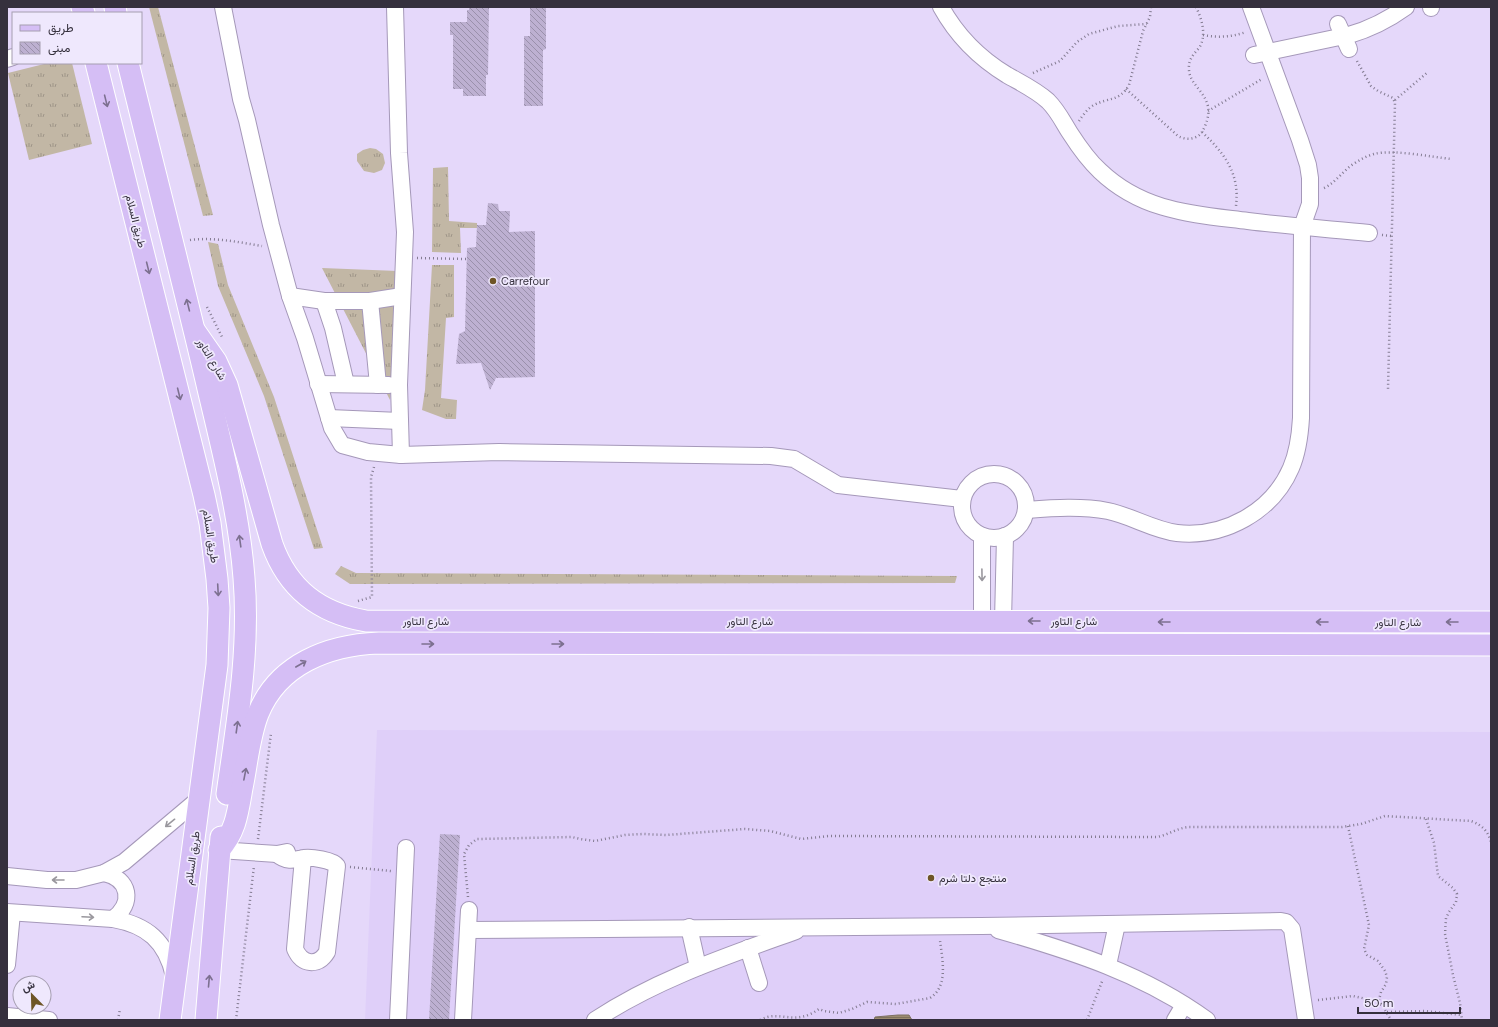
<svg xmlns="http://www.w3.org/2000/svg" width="1498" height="1027" viewBox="0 0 1498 1027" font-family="'DM Sans',Vazirmatn,sans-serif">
<defs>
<pattern id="grass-tufts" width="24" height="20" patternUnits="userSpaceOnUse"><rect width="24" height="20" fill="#c2b7a5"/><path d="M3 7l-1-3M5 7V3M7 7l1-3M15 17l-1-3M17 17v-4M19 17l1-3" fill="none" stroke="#9e9588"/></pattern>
<pattern id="water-rules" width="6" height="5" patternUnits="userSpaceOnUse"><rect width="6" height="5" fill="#9b8b70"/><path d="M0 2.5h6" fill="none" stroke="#7f725d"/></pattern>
<pattern id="building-back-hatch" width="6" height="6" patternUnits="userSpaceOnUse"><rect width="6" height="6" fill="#bdb0d1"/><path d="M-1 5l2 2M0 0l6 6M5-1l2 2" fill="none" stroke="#9a90ab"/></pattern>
</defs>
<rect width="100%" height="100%" fill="#e5d8fa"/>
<path fill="#dfcff9" d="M377,730L1490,732L1491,737V1020H365Z"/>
<g fill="url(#grass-tufts)">
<path d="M149,7H158L213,215L203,216Z"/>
<path d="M48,63H72L92,144L29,160L8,73Z"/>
<path d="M370,148L376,149L383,154L385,163L382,170L374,173L364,171L357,161V154L363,150Z"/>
<path d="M448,167L449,221L477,223V228H460L461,253L432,252L433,168Z"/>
<path d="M208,242L218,244L228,285L274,397L323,548L314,549L264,396L218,286Z"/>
<path d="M432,265H454V317L446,318L441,398L457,400L456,419H446L422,410L425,390Z"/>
<path d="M322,268L398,271L390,400Z"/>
<path d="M341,566L356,573L957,576L955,583L350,584L335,574Z"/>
</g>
<path fill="url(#water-rules)" stroke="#7c7061" d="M898,1015H909L912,1020H874L875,1017Z"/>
<g fill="url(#building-back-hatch)">
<path d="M469,7H489L488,75H486V96H463V89H453V35H450V22H467V10H469Z"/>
<path d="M530,7H546V49L543,50V106H524V36H530Z"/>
<path d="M488,203L498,204L499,211H510L509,232L535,231V377L496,378L490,390L481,363L456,364L459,334L465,331L467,248L476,247L477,225H486Z"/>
<path d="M440,834L460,835L449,1020H429Z"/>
</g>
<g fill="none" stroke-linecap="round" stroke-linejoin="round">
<defs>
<g id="minor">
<path d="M223,7L241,99L247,120L271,225L290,296L305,338L332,428L342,445L368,452L401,455L499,452L771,456L794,459L838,485L962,499"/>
<path d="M395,7L399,153L405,232L399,385L401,455"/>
<path d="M941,7C957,36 979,58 1007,75C1021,83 1036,90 1048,101C1058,111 1063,122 1070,133C1079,147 1088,160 1100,171C1143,212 1193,214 1248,221C1288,226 1328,229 1369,233"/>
<path d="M1431,7V8"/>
<path d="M1338,24L1349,49"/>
<path d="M1254,55L1349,35C1370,29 1388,20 1406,7"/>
<path d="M7,59L13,57"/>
<path d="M290,296L324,301H370L402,296"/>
<path d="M324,301L333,328L346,384"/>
<path d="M370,301L378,385"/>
<path d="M318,384L389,385"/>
<path d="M329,418L400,421"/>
<circle cx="994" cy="506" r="32"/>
<path d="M1026,510C1054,508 1081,506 1108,511C1132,516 1153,530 1177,533C1224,538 1272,512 1291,468C1298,452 1300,435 1301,418L1302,227L1310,204V178L1308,165L1300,140L1251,7"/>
<path d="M982,536V621"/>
<path d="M1003,621L1005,536"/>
<path d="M219,850L277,854L287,852"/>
<path d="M277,854C286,862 294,860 304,858C311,857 333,860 337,866L327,952C318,967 302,965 295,949L303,858"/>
<path d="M104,873C130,879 134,903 113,919"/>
<path d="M7,876L47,880H76L104,873L124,862L200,798"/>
<path d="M7,912L113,919C147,925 166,941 174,976"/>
<path d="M689,927L698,967"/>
<path d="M468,930L981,926L1281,921L1286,922L1292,929L1306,1020"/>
<path d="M998,930C1071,951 1144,974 1207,1020"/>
<path d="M748,948L759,983"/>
<path d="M7,965L12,913"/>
<path d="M1108,965L1117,924"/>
<path d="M7,1016L49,1020"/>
<path d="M398,1020L406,848"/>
<path d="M463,1020L469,910"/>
<path d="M595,1020C657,979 727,956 796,931"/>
<path d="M1175,1020L1184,1005"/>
</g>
<g id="major">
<path d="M82,7L84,13"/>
<path d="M115,7L116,13"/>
<path d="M96,63L204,495L210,523L217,579L219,608L217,665L170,1020"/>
<path d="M128,63C154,169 181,274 206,380C221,445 239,511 244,578C250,651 237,723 227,794"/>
<path d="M195,331L216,361L227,385L272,544C288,589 319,613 366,621L1491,622"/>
<path d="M219,850C236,832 238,811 242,788C247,764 249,737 258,714C278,664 328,645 379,643L1491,645"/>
<path d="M206,1020L221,837"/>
</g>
</defs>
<use href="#minor" stroke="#a598b9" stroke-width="18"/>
<use href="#major" stroke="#fff" stroke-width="23"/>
<g stroke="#847c92" stroke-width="2.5" stroke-dasharray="1 3" stroke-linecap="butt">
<path d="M1203,35C1218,38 1232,37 1246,32"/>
<path d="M1357,61L1371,86L1378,91L1393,98L1395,103L1388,389"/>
<path d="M1033,73L1060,61L1077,42L1089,34L1118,26L1147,24"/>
<path d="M1126,89L1178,136C1184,139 1190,140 1196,137C1201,135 1203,131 1205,126C1218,96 1190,89 1189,70C1188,60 1193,55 1199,48C1207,36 1202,19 1196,7"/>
<path d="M1395,100L1428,72"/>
<path d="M1208,111L1262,79"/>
<path d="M1079,121C1083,115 1088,108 1094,105C1109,97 1119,102 1129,85L1143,31L1150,17L1151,7"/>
<path d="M1202,132C1224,153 1240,173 1236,206"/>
<path d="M1324,188C1337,182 1343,170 1355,163C1361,159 1367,156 1374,154C1392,149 1432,157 1451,159"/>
<path d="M1382,235L1392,236"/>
<path d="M190,240C214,237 238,242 262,246"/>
<path d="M417,258L467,259"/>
<path d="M207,307L222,337"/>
<path d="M358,601L372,597L371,477L374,467"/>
<path d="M1426,819L1434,843L1438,876L1453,888L1457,894L1456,902L1449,912L1446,918L1445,934L1453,975L1460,1003L1462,1020"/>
<path d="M1348,826L1369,925L1364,949L1367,955L1378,961L1385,971L1387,977L1386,984L1381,992L1379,1000L1391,1020"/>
<path d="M258,839L271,733"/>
<path d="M350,867L391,871"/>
<path d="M468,897L464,854L469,845L477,839L572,837L580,839L595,841L625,835L643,834L666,835L745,829L770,831L801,839L829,836L1157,837C1168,835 1177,828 1189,827H1342L1361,824L1385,816L1471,821C1482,825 1488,831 1491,842"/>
<path d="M1318,1000L1353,996L1371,1000L1381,1005"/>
<path d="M1387,1012L1425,1011L1462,1015"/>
<path d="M118,1020L120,1009"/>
<path d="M236,1020L254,866"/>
<path d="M760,1020C780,1009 794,1027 819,1009L824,1011L839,1013L852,1009L867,1002L896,1004L930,998C949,986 942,959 940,940"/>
<path d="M1087,1020L1103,979"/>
</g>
<use href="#minor" stroke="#fff" stroke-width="16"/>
<use href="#major" stroke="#d5bef5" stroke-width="21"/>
</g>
<defs><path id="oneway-shaft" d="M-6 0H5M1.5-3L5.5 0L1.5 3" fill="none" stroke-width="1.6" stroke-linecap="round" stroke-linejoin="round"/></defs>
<g stroke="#7d7090">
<use href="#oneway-shaft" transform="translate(106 101) rotate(76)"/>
<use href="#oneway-shaft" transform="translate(148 268) rotate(76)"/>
<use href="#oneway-shaft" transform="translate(188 305) rotate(-104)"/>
<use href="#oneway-shaft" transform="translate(179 394) rotate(76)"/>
<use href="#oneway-shaft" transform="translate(240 541) rotate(-98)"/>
<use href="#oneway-shaft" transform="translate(218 590) rotate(87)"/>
<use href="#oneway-shaft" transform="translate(1034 621) rotate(-180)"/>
<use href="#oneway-shaft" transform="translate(1164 622) rotate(-180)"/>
<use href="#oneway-shaft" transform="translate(1322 622) rotate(-180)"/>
<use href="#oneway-shaft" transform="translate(1452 622) rotate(-180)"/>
<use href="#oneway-shaft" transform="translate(428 644)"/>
<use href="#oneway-shaft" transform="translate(558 644)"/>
<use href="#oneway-shaft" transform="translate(301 664) rotate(-30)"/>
<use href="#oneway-shaft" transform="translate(237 727) rotate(-82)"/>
<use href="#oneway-shaft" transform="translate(245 774) rotate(-79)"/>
<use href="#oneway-shaft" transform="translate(209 981) rotate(-85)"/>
</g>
<g stroke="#9a989e">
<use href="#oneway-shaft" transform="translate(982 575) rotate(89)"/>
<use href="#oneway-shaft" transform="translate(170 823) rotate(141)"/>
<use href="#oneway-shaft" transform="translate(58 880) rotate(180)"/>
<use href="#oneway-shaft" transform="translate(88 917) rotate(3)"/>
</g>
<g fill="#6e5526" stroke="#efe8fd" stroke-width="1.5">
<circle cx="493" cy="281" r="4"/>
<circle cx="931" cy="878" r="4"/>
</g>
<g text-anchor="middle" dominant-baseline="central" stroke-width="3.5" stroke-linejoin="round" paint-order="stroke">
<g font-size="11" fill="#35303d" stroke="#efe8fd">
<text transform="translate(136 221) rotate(76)">طريق السلام</text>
<text transform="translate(212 359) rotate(59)">شارع التاور</text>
<text transform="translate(211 536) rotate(81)">طريق السلام</text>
<text x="426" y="621">شارع التاور</text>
<text x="750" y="621">شارع التاور</text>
<text x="1074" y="621">شارع التاور</text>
<text x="1398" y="622">شارع التاور</text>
<text transform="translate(192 858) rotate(-82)">طريق السلام</text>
</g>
<g font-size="11" fill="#35303d" stroke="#efe8fd" text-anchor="start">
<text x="501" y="281">Carrefour</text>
<text x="939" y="878">منتجع دلتا شرم</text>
</g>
</g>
<rect width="1498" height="1027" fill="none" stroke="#35303d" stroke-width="16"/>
<rect x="12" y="12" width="130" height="52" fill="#efe8fd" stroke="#a59eb0"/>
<rect x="20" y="25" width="20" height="6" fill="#d5bef5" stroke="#a59eb0"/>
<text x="48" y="32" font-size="12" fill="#35303d">طريق</text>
<rect x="20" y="42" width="20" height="12" fill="url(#building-back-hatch)" stroke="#a59eb0"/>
<text x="48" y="52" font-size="12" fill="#35303d">مبنى</text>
<g transform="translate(32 995) rotate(337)"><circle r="19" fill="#efe8fd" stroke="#a59eb0"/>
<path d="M0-3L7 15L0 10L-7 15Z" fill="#6e5526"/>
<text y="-6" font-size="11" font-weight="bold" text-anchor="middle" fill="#35303d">ش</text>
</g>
<path d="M1358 1007v6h102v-6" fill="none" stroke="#35303d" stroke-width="2"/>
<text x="1364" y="1007" font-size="12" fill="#35303d" stroke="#efe8fd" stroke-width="3" paint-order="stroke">50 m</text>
</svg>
